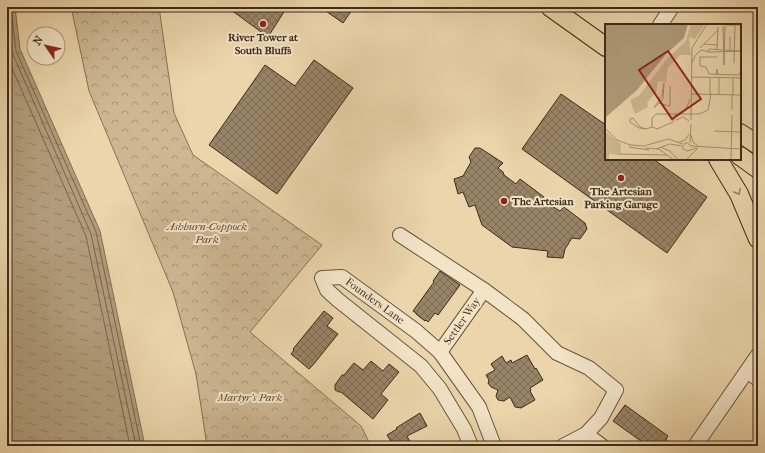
<svg xmlns="http://www.w3.org/2000/svg" width="765" height="453" viewBox="0 0 765 453" font-family="'IM FELL French Canon',serif">
<defs>
<pattern id="forest-crowns" width="20" height="18" patternUnits="userSpaceOnUse"><rect width="20" height="18" fill="#ceb893"/><path d="M2 6a3 3 0 1 1 6 0M12 15a3 3 0 1 1 6 0" fill="none" stroke="#a89677"/></pattern>
<pattern id="water-ripples" width="26" height="14" patternUnits="userSpaceOnUse"><rect width="26" height="14" fill="#b09c7a"/><path d="M2 4q2-2 4 0t4 0M15 11q2-2 4 0t4 0" fill="none" stroke="#907f63"/></pattern>
<pattern id="building-cross-hatch" width="8" height="8" patternUnits="userSpaceOnUse"><rect width="8" height="8" fill="#988466"/><path d="M0 0l8 8M0 8l8-8" fill="none" stroke="#7d6c53"/></pattern>
</defs>
<rect width="100%" height="100%" fill="#ecd5ab"/>
<filter id="stains"><feTurbulence type="fractalNoise" baseFrequency=".005" numOctaves="4"/><feColorMatrix values="0 0 0 0 .2 0 0 0 0 .09 0 0 0 0 .02 0 0 0 .5 -.17"/></filter>
<radialGradient id="worn" r=".72"><stop offset=".6" stop-color="#630" stop-opacity="0"/><stop offset="1" stop-color="#630" stop-opacity=".3"/></radialGradient>
<path fill="url(#forest-crowns)" stroke="#867257" d="M71,7H159L174,113L193,155L322,245L250,332L361,426L371,446H207L196,374L173,292L89,91Z"/>
<path fill="url(#water-ripples)" stroke="#826f54" d="M7,7H15L20,49L100,231L145,446H7Z"/>
<g fill="none" stroke-linecap="round" stroke-linejoin="round">
<g stroke="#76644a" stroke-width="1">
<path d="M11,7L16,51L96,232L141,446"/>
<path d="M7,17L12,52L91,234L136,446"/>
<path d="M7,57L86,236L130,446"/>
</g>
</g>
<g fill="url(#building-cross-hatch)" stroke="#3d2c1b">
<path d="M227,7H287L268,37Z"/>
<path d="M320,7H354L343,23Z"/>
<path d="M314,60L353,88L277,194L209,145L265,65L295,86Z"/>
<path d="M561,94L606,125V159H653L707,197L667,253L522,149Z"/>
<path d="M475,148H480L503,163L498,168L503,172L504,175L516,184L520,179L544,197L542,200L560,211L564,207L585,223L587,229L580,239L572,238L565,249L563,258L547,257L548,251L512,247L482,225L475,205L469,207L463,192L458,194L454,179L463,176L471,162L469,157Z"/>
<path d="M440,271L460,285L441,311L438,315L435,313L428,322L426,320L425,321L416,314V313L413,311L434,282L433,281Z"/>
<path d="M324,311L333,318L327,326L338,334L313,365L309,369L291,354L294,350L293,349Z"/>
<path d="M527,355L535,369L536,368L543,380L530,388L531,390L530,391L535,400L521,408L515,407L510,397L504,401L498,400L496,396L498,390L491,387L488,383L489,380L486,375L495,370L491,364L502,356L506,363L511,360L512,363Z"/>
<path d="M371,361L383,371L389,364L399,372L381,394L388,400L373,419L341,392H339L335,390V385L342,375H344L354,363L363,370Z"/>
<path d="M625,405L668,436L666,439L667,441L663,446H648L624,429L613,421Z"/>
<path d="M420,413L427,426L407,436L412,446H394L387,435L397,429L396,428Z"/>
</g>
<g fill="none" stroke-linecap="round" stroke-linejoin="round">
<defs>
<g id="minor">
<path d="M660,25L672,7"/>
<path d="M400,235L484,290L523,319L557,353L589,368L616,390L601,418L586,434L563,446"/>
<path d="M440,352L484,290"/>
<path d="M747,371L758,379"/>
<path d="M586,434L602,446"/>
<path d="M471,446L464,429L440,389L421,366L338,300L327,290L322,278L342,277L416,331L440,352L479,407L494,446"/>
<path d="M695,446L758,355"/>
</g>
<g id="major">
<path d="M550,7L606,47"/>
<path d="M740,133L758,145"/>
<path d="M740,156L758,169"/>
<path d="M718,159L739,194L758,239"/>
</g>
</defs>
<use href="#minor" stroke="#69563f" stroke-width="16"/>
<use href="#major" stroke="#3d2c1b" stroke-width="20"/>
<use href="#minor" stroke="#f3e4c8" stroke-width="14"/>
<use href="#major" stroke="#ecd5ab" stroke-width="18"/>
</g>
<defs><path id="oneway-chevron" d="M-2-3.5L2.5 0L-2 3.5" fill="none" stroke-width="1.6" stroke-linecap="round" stroke-linejoin="round"/></defs>
<use stroke="#948063" href="#oneway-chevron" transform="translate(738 192) rotate(61)"/>
<g fill="#8f2418" stroke="#f3e4c8" stroke-width="1.5">
<circle cx="263" cy="24" r="4"/>
<circle cx="621" cy="178" r="4"/>
<circle cx="504" cy="201" r="4"/>
</g>
<g text-anchor="middle" dominant-baseline="central" stroke-width="4" stroke-linejoin="round" paint-order="stroke">
<g font-size="11" font-weight="bold" fill="#3d2c1b" stroke="#f3e4c8">
<text x="263" y="37">River Tower at<tspan x="263" dy="13">South Bluffs</tspan></text>
<text x="621" y="191">The Artesian<tspan x="621" dy="13">Parking Garage</tspan></text>
<text x="512" y="201" text-anchor="start">The Artesian</text>
</g>
<g font-size="11" font-style="italic" fill="#5a4833" stroke="#f3e4c8">
<text x="207" y="226">Ashburn-Coppock<tspan x="207" dy="13">Park</tspan></text>
<text x="250" y="397">Martyr's Park</text>
</g>
<g font-size="11" fill="#3d2c1b" stroke="#f3e4c8">
<text transform="translate(375 301) rotate(36)">Founders Lane</text>
<text transform="translate(462 321) rotate(-55)">Settler Way</text>
</g>
</g>
<g transform="translate(605 24)">
<rect width="136" height="136" fill="#ecd5ab"/>
<path d="M86,0H100L90,15L84,13L86,31H76L63,43L61,58L53,57L51,68L42,79L43,83L30,90L25,76L34,72L61,36L81,17ZM0,107L16,120L15,131L4,130V136H0Z" fill="#ceb893"/>
<path d="M0,0H83L79,14L61,30L32,66L0,94Z" fill="#b09c7a"/>
<path fill="none" stroke="#a69171" stroke-width="1" d="M121,1H136M118,2L119,41L120,2M99,20L112,21M95,24L113,6M112,25L113,3M125,26V13M112,33H95V42L101,43L104,50L134,51L136,47M87,39L90,32L96,26L104,28H107L135,27L104,25L102,28M129,39L130,1M111,51L112,45L113,51M87,53L136,54M59,59L58,75L49,84L57,71ZM87,70L136,71M105,70V53M114,70V53M128,71V54M53,79L65,82V62M127,86V71M73,90L81,85L85,75M71,96L78,93L84,97M86,96L87,24L102,0M47,103V94L51,90H94L103,86L106,70M0,104L12,116L25,121L39,122L63,115L78,120M41,105L35,103L28,94L25,95V98L34,104L41,105L47,103L52,105L68,98L71,90M109,107L136,108M86,111L88,118L93,122M74,118L80,116L84,110M85,119L86,100M86,122L136,125M86,122L81,118L77,124L82,127L92,124M24,123L44,126M55,123L65,127L73,136M40,124L54,125L69,136M51,125L65,120L77,122M14,130L62,131M82,135L93,124M126,136L127,91"/>
<path fill="#8f2418" fill-opacity="0.15" stroke="#8f2418" stroke-width="2" d="M63,27L96,75L67,95L34,46Z"/>
<rect width="136" height="136" fill="none" stroke="#3d2c1b" stroke-width="2"/>
</g>
<rect width="765" height="453" fill="none" stroke="#ecd5ab" stroke-width="24"/>
<rect x="8" y="8" width="749" height="437" fill="none" stroke="#3d2c1b" stroke-width="2"/>
<rect x="12" y="12" width="741" height="429" fill="none" stroke="#3d2c1b"/>
<g transform="translate(46 46) rotate(304)"><circle r="19" fill="#f3e4c8" stroke="#aa9a83"/>
<path d="M0-3L7 15L0 10L-7 15Z" fill="#8f2418"/>
<text y="-6" font-size="11" font-weight="bold" text-anchor="middle" fill="#3d2c1b">N</text>
</g>
<rect width="100%" height="100%" filter="url(#stains)"/>
<rect width="100%" height="100%" fill="url(#worn)"/>
</svg>
